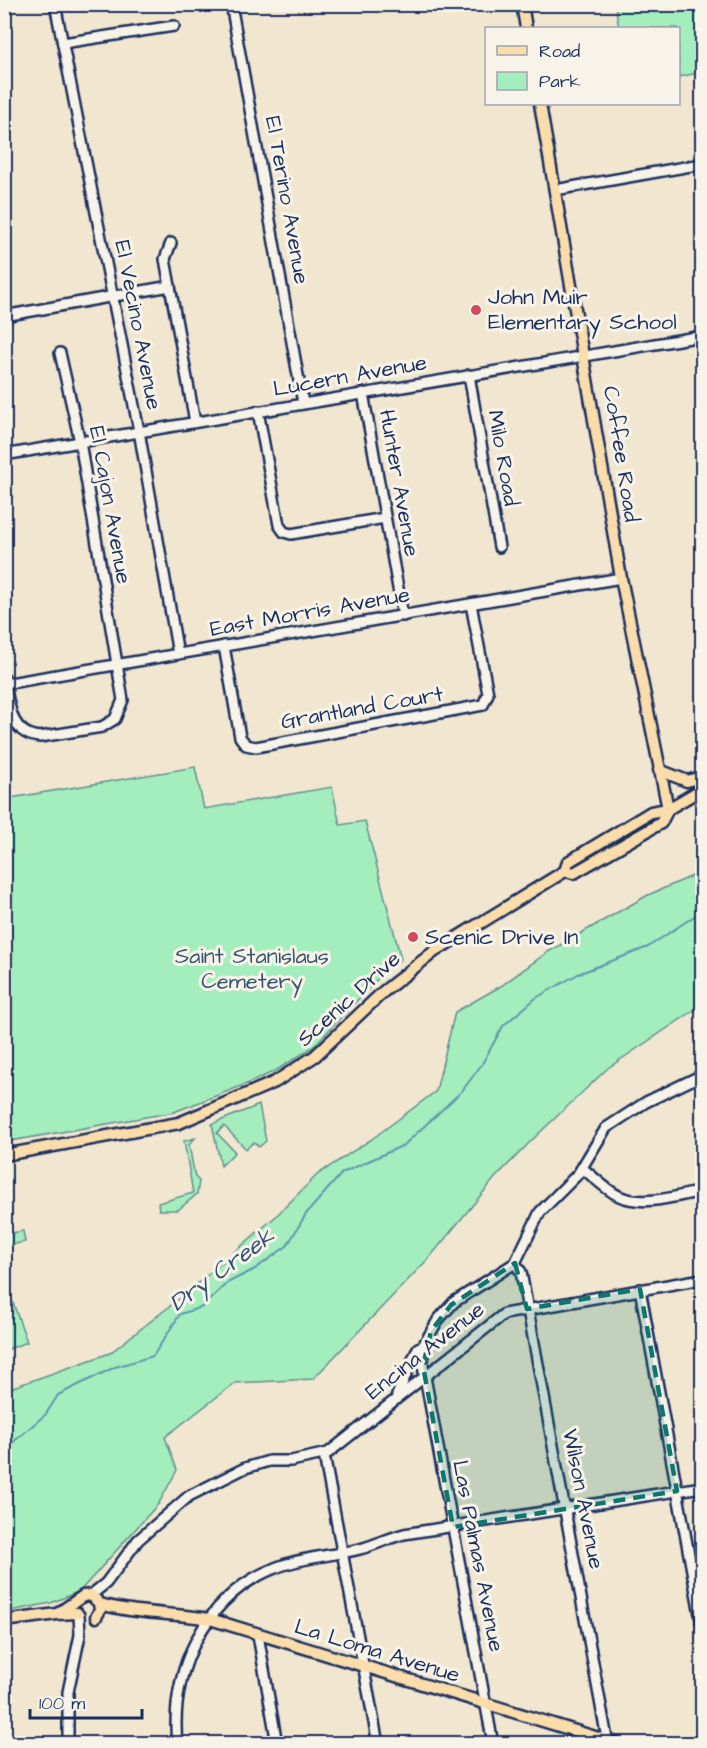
<svg xmlns="http://www.w3.org/2000/svg" width="707" height="1748" viewBox="0 0 707 1748" font-family="'Architects Daughter',sans-serif">
<rect width="100%" height="100%" fill="#f1e7d0"/>
<filter id="ink" filterUnits="userSpaceOnUse"><feTurbulence type="fractalNoise" baseFrequency=".0167" numOctaves="2"/><feDisplacementMap in="SourceGraphic" scale="12" xChannelSelector="R" yChannelSelector="G"/><feConvolveMatrix kernelMatrix="1 2 1 2 8 2 1 2 1" color-interpolation-filters="sRGB"/></filter>
<g filter="url(#ink)">
<g fill="#a4eebd" stroke="#608e8e" stroke-width="1.5">
<path d="M615,5H702V72L679,77L678,28H617H619Z"/>
<path d="M195,767L204,809L332,787L340,825L365,821L401,959L387,969L313,1047L277,1070L249,1083L174,1112L5,1142V799Z"/>
<path d="M702,872V1005L608,1068L533,1139L495,1178L430,1257L313,1379L235,1383L165,1437L177,1470L159,1503L80,1591L51,1603L5,1612V1390L110,1353L184,1295L274,1218L318,1174L372,1139L436,1091L455,1012L501,986L548,952L648,895Z"/>
<path d="M259,1105L266,1141L259,1147L254,1142L246,1149L224,1126L217,1133L235,1152L221,1166L212,1124Z"/>
<path d="M195,1138L189,1145L195,1177L199,1181L197,1194L178,1210H159L158,1203L193,1193L184,1141Z"/>
<path d="M23,1231L25,1242L5,1246V1234Z"/>
<path d="M10,1294L27,1342L9,1349L5,1336L4,1295Z"/>
</g>
<g fill="none" stroke-linecap="round" stroke-linejoin="round">
<path stroke="#5e96b0" stroke-width="2" d="M4,1450L46,1414L58,1395L115,1367L153,1356L180,1314L202,1307L227,1283L255,1269L287,1246L306,1214L342,1173L404,1145L462,1091L482,1064L503,1026L536,998L578,974L648,947L702,911"/>
<defs>
<g id="minor">
<path d="M55,4L139,431L178,654"/>
<path d="M231,4L303,403"/>
<path d="M63,43L174,26"/>
<path d="M555,190L702,164"/>
<path d="M171,243L165,259L195,422"/>
<path d="M4,316L170,286"/>
<path d="M469,375L499,547"/>
<path d="M363,393L403,616"/>
<path d="M258,411L279,525L284,532L291,534L385,518"/>
<path d="M4,455L702,336"/>
<path d="M224,646L240,737L246,745L256,747L483,705L488,694L471,604"/>
<path d="M4,677C9,702 9,735 40,737L102,727L115,719L123,700L80,442L60,353"/>
<path d="M4,684L621,578"/>
<path d="M582,1168C594,1177 606,1190 619,1196C644,1207 677,1196 702,1191"/>
<path d="M515,1263L521,1272L608,1744"/>
<path d="M640,1289L702,1625"/>
<path d="M423,1346V1366L493,1744"/>
<path d="M397,1395L418,1348L423,1346L438,1320L454,1302L515,1263L540,1212L578,1174L606,1128L646,1102L702,1075"/>
<path d="M324,1455L378,1744"/>
<path d="M91,1595L106,1583L138,1540L189,1496L245,1468L269,1461H291L328,1453L504,1314L702,1279"/>
<path d="M258,1635L277,1744"/>
<path d="M68,1744V1692L80,1635L79,1615"/>
<path d="M177,1744C170,1671 204,1596 275,1568C302,1557 332,1556 360,1549C375,1545 389,1538 404,1534L702,1487"/>
</g>
<g id="major">
<path d="M522,4L526,28"/>
<path d="M540,104L621,578L668,809"/>
<path d="M659,770L687,781L702,777"/>
<path d="M565,871L574,873L661,823L668,809"/>
<path d="M4,1155L179,1123L275,1082L315,1056L383,992L435,951L565,871L568,862L651,812L668,809L702,789"/>
<path d="M100,1604C136,1614 173,1613 210,1619L618,1744"/>
<path d="M60,1612L83,1596L91,1595L99,1603L100,1610L96,1617"/>
<path d="M4,1621L57,1614L77,1613"/>
</g>
</defs>
<use href="#minor" stroke="#1b2f5e" stroke-width="14"/>
<use href="#major" stroke="#1b2f5e" stroke-width="15"/>
<use href="#minor" stroke="#f7f3e8" stroke-width="9"/>
<use href="#major" stroke="#fbddab" stroke-width="10"/>
</g>
</g>
<path fill="#0f766e" fill-opacity="0.2" stroke="#0f766e" stroke-width="4.5" stroke-dasharray="12 8" stroke-linejoin="round" d="M515,1263L527,1309L640,1289L677,1491L453,1527L423,1366L431,1331L451,1305Z"/>
<g fill="#d1495b" stroke="#f7f3e8" stroke-width="2">
<circle cx="476" cy="310" r="6"/>
<circle cx="413" cy="937" r="6"/>
</g>
<g text-anchor="middle" dominant-baseline="central" stroke-width="6" stroke-linejoin="round" paint-order="stroke">
<g font-size="22" fill="#1b2f5e" stroke="#f7f3e8">
<text transform="translate(287 200) rotate(80)">El Terino Avenue</text>
<text transform="translate(138 325) rotate(79)">El Vecino Avenue</text>
<text transform="translate(350 376) rotate(-10)">Lucern Avenue</text>
<text transform="translate(621 454) rotate(81)">Coffee Road</text>
<text transform="translate(503 458) rotate(80)">Milo Road</text>
<text transform="translate(399 483) rotate(80)">Hunter Avenue</text>
<text transform="translate(110 505) rotate(80)">El Cajon Avenue</text>
<text transform="translate(310 612) rotate(-10)">East Morris Avenue</text>
<text transform="translate(362 708) rotate(-10)">Grantland Court</text>
<text transform="translate(349 999) rotate(-42)">Scenic Drive</text>
<text transform="translate(425 1351) rotate(-38)">Encina Avenue</text>
<text transform="translate(583 1499) rotate(79)">Wilson Avenue</text>
<text transform="translate(478 1556) rotate(79)">Las Palmas Avenue</text>
<text transform="translate(377 1651) rotate(17)">La Loma Avenue</text>
</g>
<g font-size="22" fill="#1b2f5e" stroke="#f7f3e8" text-anchor="start">
<text x="488" y="297">John Muir<tspan x="488" dy="25">Elementary School</tspan></text>
<text x="425" y="937">Scenic Drive In</text>
</g>
<g font-size="22" fill="#365571" stroke="#f7f3e8">
<text x="252" y="956">Saint Stanislaus<tspan x="252" dy="25">Cemetery</tspan></text>
</g>
<g font-size="24" font-style="italic" fill="#315179" stroke="#f7f3e8">
<text transform="translate(222 1270) rotate(-36)">Dry Creek</text>
</g>
</g>
<rect width="707" height="1748" fill="none" stroke="#f7f3e8" stroke-width="24"/>
<rect x="12" y="12" width="683" height="1724" fill="none" stroke="#1b2f5e" stroke-width="2" filter="url(#ink)"/>
<rect x="485" y="27" width="195" height="78" fill="#f7f3e8" stroke="#9fa5b1" stroke-width="1.5"/>
<rect x="497" y="46" width="30" height="9" fill="#fbddab" stroke="#9fa5b1" stroke-width="1.5"/>
<text x="539" y="57" font-size="18" fill="#1b2f5e">Road</text>
<rect x="497" y="72" width="30" height="18" fill="#a4eebd" stroke="#9fa5b1" stroke-width="1.5"/>
<text x="539" y="87" font-size="18" fill="#1b2f5e">Park</text>
<path d="M30 1709v9h112v-9" fill="none" stroke="#1b2f5e" stroke-width="3"/>
<text x="39" y="1709" font-size="18" fill="#1b2f5e" stroke="#f7f3e8" stroke-width="4.5" paint-order="stroke">100 m</text>
</svg>
